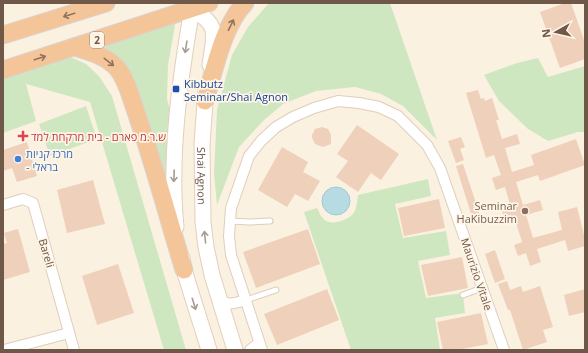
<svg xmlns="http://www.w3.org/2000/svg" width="588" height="353" viewBox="0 0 588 353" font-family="'Open Sans',Heebo,sans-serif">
<rect width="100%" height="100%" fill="#fbf1e1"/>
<g fill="#cfe7c0">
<path d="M269,3H390L437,140L403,106L381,94L355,87L316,91L283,104L264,120L239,147L217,205L214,174L217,110L232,55L248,27Z"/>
<path d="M176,20L168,65L167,99L172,118L169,212L129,78L90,45Z"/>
<path d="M68,56L86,64L99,76L112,96L186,350H164L90,102L26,84L36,121L3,133V76Z"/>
<path d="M538,58L548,77L585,66V132H578L548,141L528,129L499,101L484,75L517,63Z"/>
<path d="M86,106L97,139L50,156L39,124Z"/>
<path d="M428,179L431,196L395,204L403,238L446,231L450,255L418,261L426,298L463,293L465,313L435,318L440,350H351L304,212L317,208C319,212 321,218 326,221C334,225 347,220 353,214C357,209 357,201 358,195Z"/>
</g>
<circle fill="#b7dbe3" stroke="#9dcad4" cx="336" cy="201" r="14"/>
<g fill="#efd0ba">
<path d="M565,3H571L585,43V59L560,68L540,12Z"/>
<path d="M478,90L481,99L484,98L485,101L492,98L499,120H496L502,139L517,134L520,144L505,148L512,172L534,165L531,155L576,139L585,165L540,181L538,175L516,182L523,205L540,200L543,210L526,215L533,238L562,230L558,212L577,207L585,239V246L568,251L565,240L537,249L541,262L530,266L526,253L518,256L514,245L522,242L515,220L505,223L502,211L511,208L505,187L496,190L492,178L501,175L494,155L486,158L466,93Z"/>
<path d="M357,125L399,154L381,180L371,173L358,192L336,177L348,161L337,154Z"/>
<path d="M322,127L328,129L331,135V144L323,147L315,144L312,138V135L315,129Z"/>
<path d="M461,137L465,147L460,149L464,160L456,163L448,141Z"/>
<path d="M27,142L37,176L17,182L12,168L3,171V150Z"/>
<path d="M282,147L308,162L303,172L320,181L308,201L295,194L287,207L258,190Z"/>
<path d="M463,164L482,221L474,223L456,166Z"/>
<path d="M93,180L105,224L67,233L57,190Z"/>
<path d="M439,199L445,228L404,236L398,208Z"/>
<path d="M18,229L30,272L3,280V244L7,243L4,233Z"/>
<path d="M308,229L320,264L256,288L243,252Z"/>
<path d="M495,250L505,279L495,283L485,254Z"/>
<path d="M462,257L468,288L428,296L421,265Z"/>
<path d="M118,264L134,313L97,325L82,276Z"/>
<path d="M507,281L510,290L521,286L523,292L540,286L553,327L543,330L547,342L523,350L510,310H508L498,284Z"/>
<path d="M327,289L339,320L277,345L264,314Z"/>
<path d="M585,289V312L569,316L564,295Z"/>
<path d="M481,313L488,344L457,350H443L437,322Z"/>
</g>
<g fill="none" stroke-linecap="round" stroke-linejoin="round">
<defs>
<g id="service">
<path d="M229,221L250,222L270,221"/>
<path d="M463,295L482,288"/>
<path d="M246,300L276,290"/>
</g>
<g id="minor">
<path d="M3,205L23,199L33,203L74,350"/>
<path d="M219,300C228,306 236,303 246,300"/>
<path d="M4,350L69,333"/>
<path d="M250,350L259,343"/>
<path d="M262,350L231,255L229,236L231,208L249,156L261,141L276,127L293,117L314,108L338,101L359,103L379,107L398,116L427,145L440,168L504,350"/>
</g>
<g id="secondary">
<path d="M192,9C221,26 214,35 210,65"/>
<path id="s1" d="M206,89L202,144L203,222L206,247L212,275L235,350"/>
<path d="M176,227C169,156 180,78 192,9L190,3"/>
<path d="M182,258L184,270L209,350"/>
</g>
<g id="trunk">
<path d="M3,35L106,3"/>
<path d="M74,47C90,52 105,55 117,68C127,80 131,98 136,112C154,164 168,218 184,270"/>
<path d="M3,70L209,3"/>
<path d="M205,101C214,72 223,25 245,3"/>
</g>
</defs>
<use href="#service" stroke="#decebd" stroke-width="7"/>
<use href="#minor" stroke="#decebd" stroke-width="12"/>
<use href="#secondary" stroke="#e3cfbc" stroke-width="17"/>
<use href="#trunk" stroke="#dad4d0" stroke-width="19"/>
<use href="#service" stroke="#fff" stroke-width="5"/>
<use href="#minor" stroke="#fff" stroke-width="10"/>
<use href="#secondary" stroke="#fff" stroke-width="15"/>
<use href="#trunk" stroke="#f5c59a" stroke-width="17"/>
</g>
<defs><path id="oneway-shaft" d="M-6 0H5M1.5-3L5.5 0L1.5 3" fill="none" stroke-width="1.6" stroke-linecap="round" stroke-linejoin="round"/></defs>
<g stroke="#91735d">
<use href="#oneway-shaft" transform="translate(69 15) rotate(163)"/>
<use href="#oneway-shaft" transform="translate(231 25) rotate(-64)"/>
<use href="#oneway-shaft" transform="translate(40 58) rotate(-18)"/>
<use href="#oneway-shaft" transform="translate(109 62) rotate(38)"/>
</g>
<g stroke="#a99b92">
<use href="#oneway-shaft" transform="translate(186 47) rotate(99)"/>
<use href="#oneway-shaft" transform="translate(174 176) rotate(92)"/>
<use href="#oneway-shaft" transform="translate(205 237) rotate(-96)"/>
<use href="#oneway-shaft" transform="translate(194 304) rotate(73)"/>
</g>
<rect fill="#1a4fb4" stroke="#fef5e6" stroke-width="1.5" x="172" y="85" width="8" height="8" rx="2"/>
<path fill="#e0444e" stroke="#fef5e6" stroke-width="1.5" d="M21 130h4v4h4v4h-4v4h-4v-4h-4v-4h4z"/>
<circle fill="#3f7fe0" stroke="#fef5e6" stroke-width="1.5" cx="18" cy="159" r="4"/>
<circle fill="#8d6e63" stroke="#fef5e6" stroke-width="1.5" cx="525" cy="211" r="4"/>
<g text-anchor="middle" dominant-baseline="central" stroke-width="3.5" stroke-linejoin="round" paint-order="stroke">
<rect fill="#fef5e6" stroke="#9b8778" stroke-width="1" x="90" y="32" width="14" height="16" rx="3"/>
<g font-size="10" font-weight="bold" fill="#705849">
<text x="97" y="40">2</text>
</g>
<g font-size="11" fill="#164399" stroke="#fef5e6" text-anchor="start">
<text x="184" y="83">Kibbutz<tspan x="184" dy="13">Seminar/Shai Agnon</tspan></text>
</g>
<g font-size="11" fill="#be3a42" stroke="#fef5e6" text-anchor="start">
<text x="31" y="136">ש.ר.מ פארם - בית מרקחת למד</text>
</g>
<g font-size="11" fill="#366cbe" stroke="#fef5e6" text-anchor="start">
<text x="26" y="153">מרכז קניות<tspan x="26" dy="13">- בראלי</tspan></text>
</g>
<g font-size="11" fill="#705849" stroke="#fef5e6">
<text stroke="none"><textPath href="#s1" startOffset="87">Shai Agnon</textPath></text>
<text transform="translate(47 253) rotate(74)">Bareli</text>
<text transform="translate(477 274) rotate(71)">Maurizio Vitale</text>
</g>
<g font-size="11" fill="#785e54" stroke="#fef5e6" text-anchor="end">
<text x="517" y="205">Seminar<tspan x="517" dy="13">HaKibuzzim</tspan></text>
</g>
</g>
<rect width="588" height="353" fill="none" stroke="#705849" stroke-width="8"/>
<g transform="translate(556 32) rotate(262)" stroke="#fef5e6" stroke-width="3" paint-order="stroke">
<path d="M0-3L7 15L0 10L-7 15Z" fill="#705849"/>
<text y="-6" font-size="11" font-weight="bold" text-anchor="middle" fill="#705849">N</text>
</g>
</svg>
